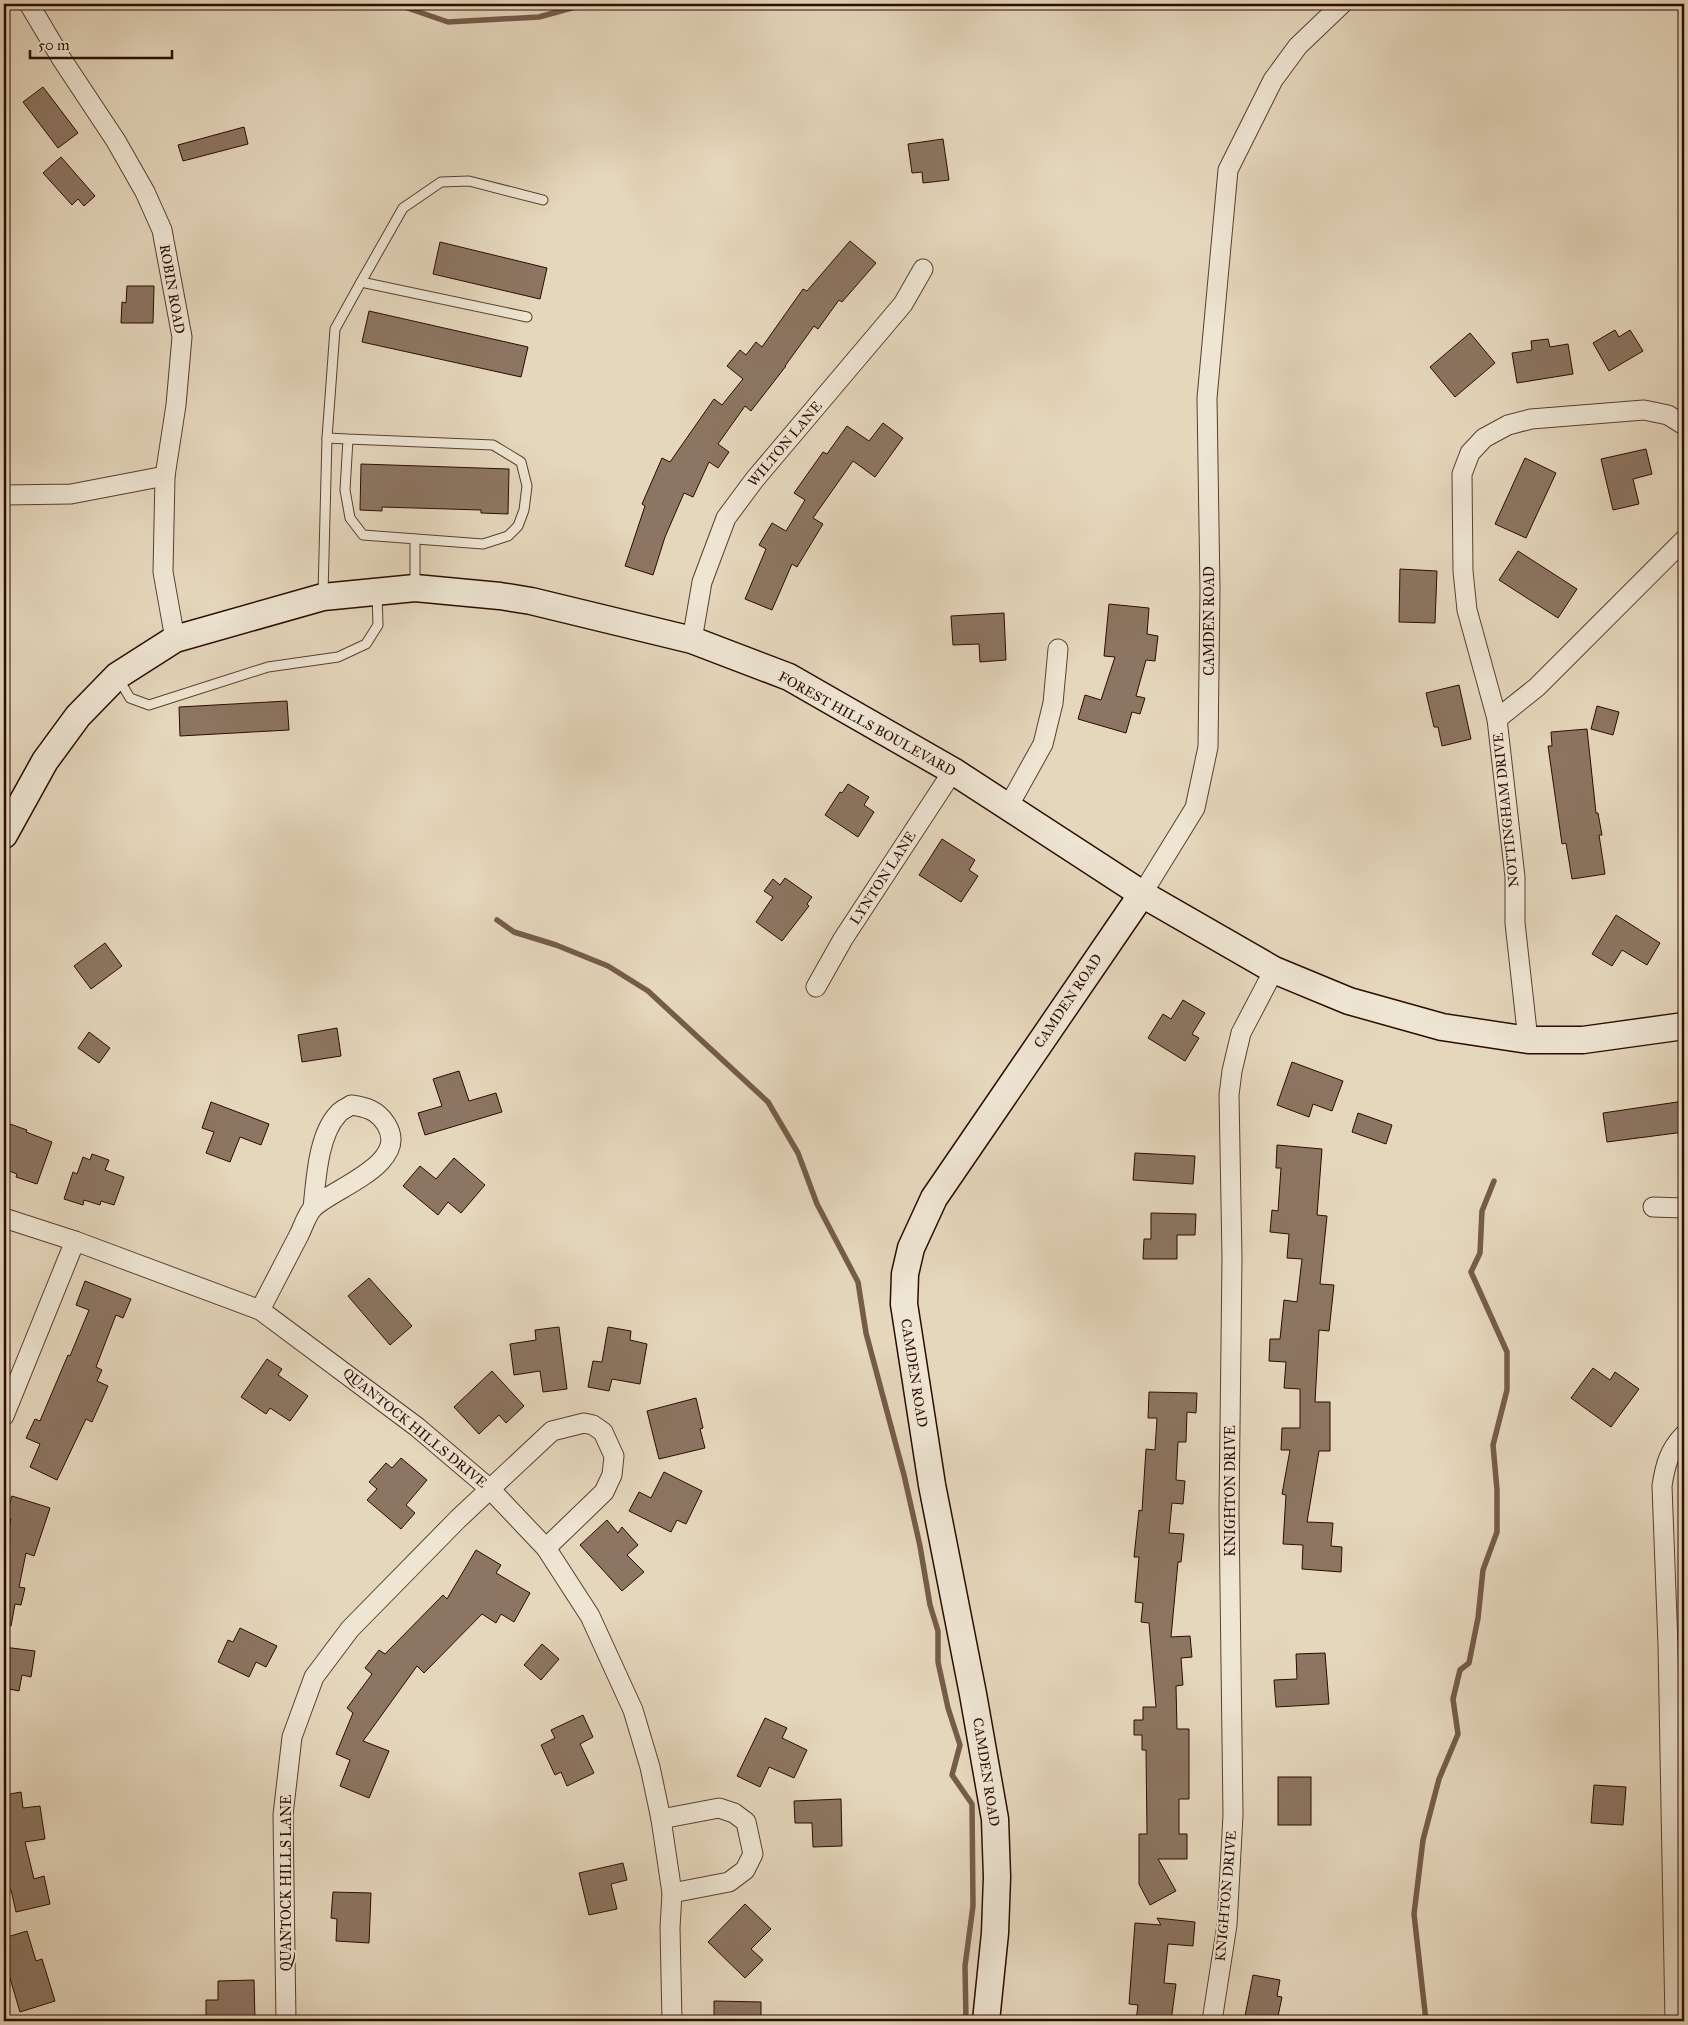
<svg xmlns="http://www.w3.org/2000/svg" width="1688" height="2025" viewBox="0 0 1688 2025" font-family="'IM FELL Great Primer',serif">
<rect width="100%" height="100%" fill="#e5d7bc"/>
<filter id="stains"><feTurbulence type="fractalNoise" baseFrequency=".004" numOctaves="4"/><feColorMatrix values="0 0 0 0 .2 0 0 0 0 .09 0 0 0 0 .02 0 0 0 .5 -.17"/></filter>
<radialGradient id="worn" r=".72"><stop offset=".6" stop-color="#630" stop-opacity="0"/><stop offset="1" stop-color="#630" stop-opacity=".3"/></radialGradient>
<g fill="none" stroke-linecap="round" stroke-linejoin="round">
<g stroke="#755c4a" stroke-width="5.5">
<path d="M396,4L448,22L539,17L586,4"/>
<path d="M860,4L870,6L933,4"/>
<path d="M497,920L514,932L556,945L608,966L648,991L768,1102L798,1153L817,1204L858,1282L866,1333L904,1475L920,1546L930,1605L938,1631V1662L948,1708L960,1745L952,1775L972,1804L973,1906L965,1966L966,2021"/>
<path d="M1426,2021L1414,1914L1423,1840L1439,1779L1458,1734L1453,1699L1460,1670L1469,1663L1478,1618L1483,1570L1497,1532V1490L1493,1445L1507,1390V1352L1471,1272L1480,1253L1482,1211L1494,1181"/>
</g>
</g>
<g fill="#8c7562" stroke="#2c0b00">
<path d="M43,87L78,133L58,148L23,102Z"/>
<path d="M244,127L248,144L183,161L178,145Z"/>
<path d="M943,139L949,180L923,183L922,172L912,173L908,144Z"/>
<path d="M61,157L95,196L84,206L78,199L72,205L43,173Z"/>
<path d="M850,241L876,263L842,302L839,300L818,329L814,326L785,366H786L751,411L745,406L718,444L729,452L718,468L709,462L693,497L684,493L665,537L653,575L625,566L645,506L642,504L662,458L670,462L714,399L722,405L743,379L727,366L740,350L746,355L756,342L762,347L803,289L807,291Z"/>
<path d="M440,242L547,268L540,299L433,274Z"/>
<path d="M127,286H154L153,323H121L122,302L126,303Z"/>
<path d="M369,311L528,347L521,377L362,342Z"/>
<path d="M1615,330L1619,337L1630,330L1643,351L1609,371L1593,343Z"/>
<path d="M1470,333L1495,363L1455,397L1430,367Z"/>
<path d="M1548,339L1550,347L1568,344L1573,374L1517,383L1512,353L1532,350L1531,341Z"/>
<path d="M883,423L903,438L875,477L853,461L813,518L823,524L797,567L792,564L772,610L745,599L766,549L759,545L772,523L786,531L805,500L794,493L823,452L827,454L847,426L869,441Z"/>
<path d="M1646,449L1652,474L1633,479L1639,504L1613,510L1601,459Z"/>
<path d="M1525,458L1556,473L1526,538L1495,524Z"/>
<path d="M361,464L509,469L508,514L481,513V510L382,507V511L360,510Z"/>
<path d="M1518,551L1577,589L1558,618L1499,580Z"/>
<path d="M1400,569L1437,571L1435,623L1399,622Z"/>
<path d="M1109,604L1149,608L1147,634L1158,636L1155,661L1146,660L1136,696L1145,698L1140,714L1132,712L1126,733L1078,719L1085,695L1101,700L1115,657L1104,656Z"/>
<path d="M1004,613L1006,660L980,662L979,644L953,645L951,616Z"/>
<path d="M1459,685L1471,739L1442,746L1438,727H1434L1426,693Z"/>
<path d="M287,701L289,730L180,736L179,707Z"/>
<path d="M1597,706L1619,712L1613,735L1591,729Z"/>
<path d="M1587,729L1596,813H1598L1602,835H1599L1605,874L1572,879L1566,843L1562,844L1548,746H1552L1551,732Z"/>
<path d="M848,784L869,797L864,805L874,812L858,837L825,815L840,792L842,793Z"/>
<path d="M942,839L975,860L969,870L978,876L961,902L919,875Z"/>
<path d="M785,878L812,897L807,904L809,906L782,941L756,922L773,897L764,891L773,879L780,885Z"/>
<path d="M1616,915L1660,943L1647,965L1622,950L1612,966L1592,954Z"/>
<path d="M105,943L122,966L91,989L74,966Z"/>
<path d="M1183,1000L1205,1013L1192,1034L1199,1038L1185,1061L1148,1038L1163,1014L1171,1019Z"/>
<path d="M337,1028L341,1056L302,1062L298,1035Z"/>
<path d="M89,1032L110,1048L99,1063L78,1048Z"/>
<path d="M1292,1062L1343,1081L1332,1111L1313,1104L1309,1117L1277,1105Z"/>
<path d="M459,1071L469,1101L496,1093L502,1112L425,1135L418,1113L442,1106L433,1079Z"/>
<path d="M1684,1101V1132L1607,1142L1603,1113Z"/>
<path d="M211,1102L269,1124L261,1145L240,1137L230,1162L206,1153L214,1132L202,1128Z"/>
<path d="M1358,1113L1392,1125L1386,1144L1352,1132Z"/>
<path d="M10,1124L27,1130L26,1132L52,1142L37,1184L16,1177L17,1174L4,1169V1140Z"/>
<path d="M1277,1145L1322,1149L1317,1215L1327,1216L1320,1284L1334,1285L1329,1331L1319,1330L1315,1402H1330V1451H1319L1307,1522L1333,1523L1331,1546L1342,1547L1341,1572L1302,1569L1303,1545L1283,1544L1286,1495L1282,1494L1290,1450H1281L1282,1428H1300V1389L1284,1388L1286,1362L1269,1361L1270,1339H1280L1284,1300L1297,1302L1302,1259L1287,1258L1289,1234L1270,1232L1272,1210L1278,1211L1281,1168H1276Z"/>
<path d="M1135,1153L1195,1156L1193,1184L1133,1180Z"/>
<path d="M92,1154L109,1160L105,1170L124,1177L114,1205L101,1201L100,1205L84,1200L83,1205L64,1199L73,1172L77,1174L83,1157L90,1160Z"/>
<path d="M454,1158L485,1185L461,1213L448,1202L438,1215L403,1186L420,1166L436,1179Z"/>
<path d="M1151,1213L1196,1214L1195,1235H1177V1259H1143L1144,1239H1151Z"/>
<path d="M369,1278L412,1326L390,1345L348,1296Z"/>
<path d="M85,1281L131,1299L123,1318L116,1315L96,1367L102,1370L97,1381L108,1386L92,1422L86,1419L57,1480L30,1467L40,1444L26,1438L35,1419L40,1421L68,1355L70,1356L89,1310L76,1305Z"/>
<path d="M559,1327L567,1389L543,1392L540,1371L514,1375L510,1344L536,1340L535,1330Z"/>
<path d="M608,1327L631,1331L630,1340L647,1344L640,1384L612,1379L609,1391L588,1387L593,1361L602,1362Z"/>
<path d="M267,1359L282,1369L278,1375L308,1396L290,1421L270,1408L266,1414L241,1397Z"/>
<path d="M1593,1368L1610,1380L1615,1372L1639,1389L1611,1427L1571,1398Z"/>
<path d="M492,1371L524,1406L506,1423L499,1415L479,1434L454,1407Z"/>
<path d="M1149,1392L1197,1393L1196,1413L1187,1412L1186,1442H1178L1176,1480L1185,1481L1183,1504L1172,1503L1169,1533L1184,1534L1181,1562H1178L1171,1637L1190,1636L1192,1657L1181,1658L1183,1685L1176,1686L1177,1729H1189V1799H1179V1834H1187V1859H1158L1176,1891L1150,1905L1139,1884V1834H1147L1146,1750H1142V1735H1134V1720H1143V1707H1156L1149,1623L1141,1622L1143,1603L1135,1602L1139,1557H1134L1139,1510L1142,1511L1146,1449L1155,1450L1157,1418H1148Z"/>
<path d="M696,1398L703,1428L700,1429L705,1448L659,1459L647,1411Z"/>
<path d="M401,1458L427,1480L406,1505L415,1513L401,1529L367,1500L377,1489L369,1482L386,1463L392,1468Z"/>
<path d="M664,1472L702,1491L686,1524L677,1520L671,1532L629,1511L639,1492L651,1498Z"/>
<path d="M12,1496L50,1508L34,1556L26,1553L19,1587L25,1588L21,1605L15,1604L11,1626L4,1625V1545L11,1519L5,1518Z"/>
<path d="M607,1520L618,1533L622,1527L638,1545L627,1555L644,1572L622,1591L580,1545Z"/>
<path d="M476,1550L501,1565L496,1573L530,1593L514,1622L501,1614L496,1623L482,1614L424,1673L417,1666L363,1741L389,1751L369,1798L340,1786L350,1760L336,1754L353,1713L347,1708L372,1674L365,1668L379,1650L385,1654L443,1595L447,1599Z"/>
<path d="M240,1628L277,1646L266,1667L256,1662L249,1677L218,1662L228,1640L233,1642Z"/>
<path d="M542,1644L559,1659L541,1680L524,1665Z"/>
<path d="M4,1647L35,1651L31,1677L22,1675L19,1691L4,1688Z"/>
<path d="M1325,1653L1329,1704L1276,1707L1274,1680L1297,1679L1296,1654Z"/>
<path d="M583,1715L593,1737L580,1744L594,1773L567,1786L561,1772L555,1775L541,1745L555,1738L551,1730Z"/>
<path d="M765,1718L787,1728L782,1738L807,1750L794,1778L769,1767L760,1787L737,1776Z"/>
<rect x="1278" y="1777" width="33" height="48"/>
<path d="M1594,1785L1626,1787L1623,1825L1591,1823Z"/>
<path d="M21,1792L23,1808L40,1806L45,1839L25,1842L34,1879L44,1876L50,1904L16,1912L11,1890L4,1892V1795Z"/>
<path d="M841,1799L842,1846L813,1847L812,1823H795L794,1801Z"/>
<path d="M623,1863L627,1880L611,1884L617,1909L589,1915L579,1873Z"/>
<path d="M333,1892L371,1893L369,1943L336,1941L337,1919L331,1918Z"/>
<path d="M745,1904L771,1929L751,1949L763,1960L745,1978L708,1942Z"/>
<path d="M1157,1918L1195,1922L1193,1946L1168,1944L1164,1983L1176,1984L1171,2021H1136L1138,2005L1129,2004L1135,1923L1161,1925Z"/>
<path d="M27,1931L36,1961L42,1959L55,2001L20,2012L4,1958V1938Z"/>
<path d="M1253,1975L1280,1980L1277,1996L1282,1997L1277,2021H1244Z"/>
<path d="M254,1980L255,2021L206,2019V2000H218V1981Z"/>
<path d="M714,2001L761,2002V2021H714Z"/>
</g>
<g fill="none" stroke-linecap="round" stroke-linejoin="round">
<defs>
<g id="lane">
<path d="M361,282L527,317"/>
<path d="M327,438L348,439L493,445L521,462L527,486L524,510L518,526L508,536L483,544L363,535L350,518L345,490L348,439"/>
<path d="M415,539V585"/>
<path d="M323,594L327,438L335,329L361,282L403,208L441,182L469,181L543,200"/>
<path d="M118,678L130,698L149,705L268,667L338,657L366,644L378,625L377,593"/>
</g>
<g id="street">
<path d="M29,4L61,58L116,141L145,192L162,230L182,337L176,405L165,476L163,572L175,639"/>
<path d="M4,495L71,494L165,476"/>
<path d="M692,640L702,582L726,518L755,479L903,304L923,269"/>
<path d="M1497,719L1467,610L1463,571L1462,474L1470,453L1484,438L1508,425L1531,419L1644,410L1668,415L1684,425"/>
<path d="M1008,807L1043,744L1053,703L1058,649"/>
<path d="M1142,894L1195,808L1208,747L1210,590L1207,398L1228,170L1273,80L1298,46L1342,4"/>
<path d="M816,987L843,939L953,771"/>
<path d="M1528,1040L1515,923V877L1497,719L1537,687L1684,540"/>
<path d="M1653,1207L1684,1208"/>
<path d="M4,1218L75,1241L260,1310L417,1427L490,1489L546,1548L590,1616L633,1710L650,1767L661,1819L672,1893L670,1928L672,2021"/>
<path d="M260,1310C273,1285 286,1260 299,1235C303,1227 307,1214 313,1208C333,1188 411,1164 386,1124C377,1110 366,1107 351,1105C347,1108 341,1110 338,1114C318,1135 316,1180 313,1208"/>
<path d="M4,1416L75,1241"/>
<path d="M661,1819L719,1808L734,1813L746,1822L753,1854L745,1870L729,1882L672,1893"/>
<path d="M286,2021L283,1815L292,1737L314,1677L350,1629L458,1519L552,1431L584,1423L593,1425L603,1432L614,1456L612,1475L604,1492L546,1548"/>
<path d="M1212,2021L1227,1925L1233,1815L1229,1511L1232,1258L1229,1095L1232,1071L1241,1033L1274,970"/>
<path d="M1675,2021L1668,1645L1662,1486C1665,1466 1669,1450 1684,1435"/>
</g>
<g id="secondary">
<path d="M4,835L45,761L78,716L117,676L175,639L323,597L415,588L500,596L531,601L692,640L789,677L953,771L1142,894L1274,970L1349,1001L1442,1027L1528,1040H1583L1684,1026"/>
<path d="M986,2021L995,1933L997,1877L995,1819L973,1694L932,1485L904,1304L905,1274L911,1248L934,1198L1142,894"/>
</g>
</defs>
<use href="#lane" stroke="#5a3e2f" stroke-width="11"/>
<use href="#street" stroke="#5a3e2f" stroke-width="21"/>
<use href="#secondary" stroke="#2c0b00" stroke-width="29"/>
<use href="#lane" stroke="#eee5d3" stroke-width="9"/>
<use href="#street" stroke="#eee5d3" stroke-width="19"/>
<use href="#secondary" stroke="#eee5d3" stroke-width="26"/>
</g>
<g text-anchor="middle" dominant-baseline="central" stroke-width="4" stroke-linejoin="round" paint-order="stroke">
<g font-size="14" fill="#2c0b00" stroke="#eee5d3">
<text transform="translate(172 289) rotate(80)">ROBIN ROAD</text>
<text transform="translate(785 444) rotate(-50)">WILTON LANE</text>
<text transform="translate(1209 621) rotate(-90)">CAMDEN ROAD</text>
<text transform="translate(867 724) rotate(29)">FOREST HILLS BOULEVARD</text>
<text transform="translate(1506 810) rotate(-96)">NOTTINGHAM DRIVE</text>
<text transform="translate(883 878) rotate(-57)">LYNTON LANE</text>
<text transform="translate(1068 1001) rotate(-56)">CAMDEN ROAD</text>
<text transform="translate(914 1373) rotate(81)">CAMDEN ROAD</text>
<text transform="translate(415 1428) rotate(39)">QUANTOCK HILLS DRIVE</text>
<text transform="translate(1230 1491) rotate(-90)">KNIGHTON DRIVE</text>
<text transform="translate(986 1772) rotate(81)">CAMDEN ROAD</text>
<text transform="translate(286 1883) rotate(-90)">QUANTOCK HILLS LANE</text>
<text transform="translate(1226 1896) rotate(-85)">KNIGHTON DRIVE</text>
</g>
</g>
<rect width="1688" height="2025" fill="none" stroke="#e5d7bc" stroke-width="20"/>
<rect x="5" y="5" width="1678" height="2015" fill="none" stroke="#2c0b00" stroke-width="2.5"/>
<rect x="10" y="10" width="1668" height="2005" fill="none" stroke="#2c0b00"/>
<path d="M30 50v8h142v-8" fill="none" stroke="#2c0b00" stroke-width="2.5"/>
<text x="38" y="50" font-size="15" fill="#2c0b00" stroke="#eee5d3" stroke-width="4" paint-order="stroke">50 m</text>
<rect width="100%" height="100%" filter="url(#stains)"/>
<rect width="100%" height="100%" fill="url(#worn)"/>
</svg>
